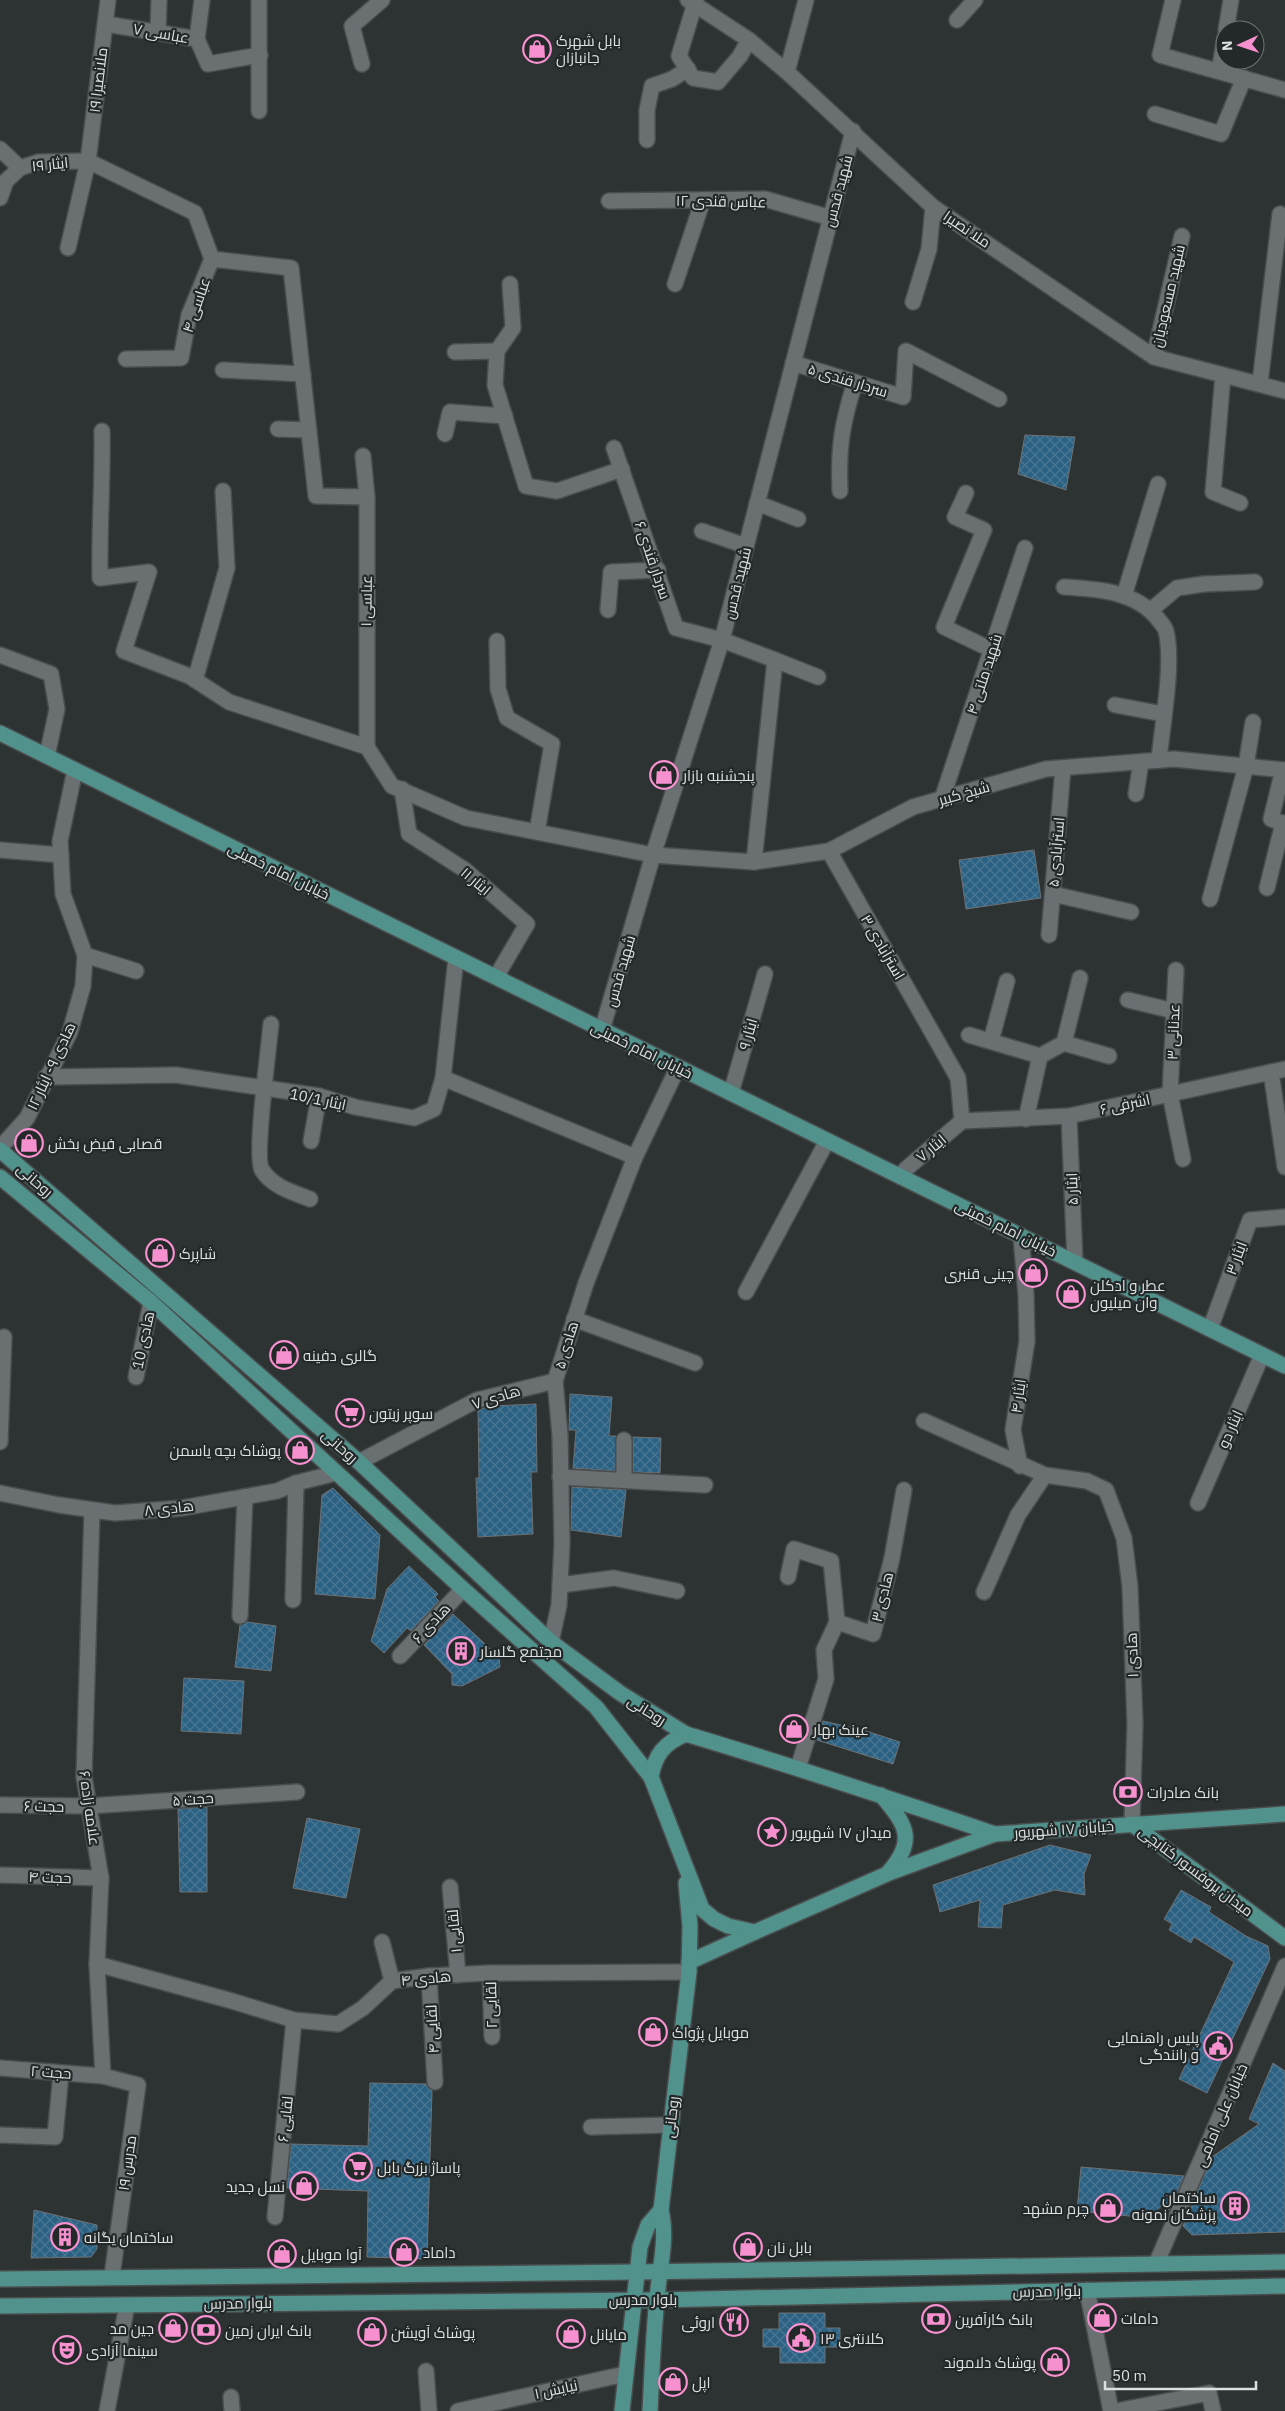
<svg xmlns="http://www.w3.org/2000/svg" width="1285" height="2411" viewBox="0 0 1285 2411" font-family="'IBM Plex Sans',Cairo,sans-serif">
<defs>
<pattern id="building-cross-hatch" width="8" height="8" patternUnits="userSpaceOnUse" patternTransform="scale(1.25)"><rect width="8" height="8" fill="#2b6182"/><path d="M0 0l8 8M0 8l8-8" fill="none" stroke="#497793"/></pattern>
</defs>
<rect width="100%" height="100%" fill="#2d3233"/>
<g fill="url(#building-cross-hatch)" stroke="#6d7174">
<path d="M1025,435L1075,437L1066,490L1018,474Z"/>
<path d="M1034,850L1041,898L966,909L959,860Z"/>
<path d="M570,1394L612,1397L609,1436H616L615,1471L573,1468L576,1430H569Z"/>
<path d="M536,1404L537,1472H531L533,1534L478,1537L476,1478H479L478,1410L492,1406Z"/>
<path d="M633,1437L661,1438L660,1473L633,1472Z"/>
<path d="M572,1487L626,1490L621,1537L571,1530Z"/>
<path d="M333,1488L380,1535L375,1599L315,1594L322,1495Z"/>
<path d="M409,1566L438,1594L435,1597L439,1601L411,1631L407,1628L384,1653L371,1641L387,1589Z"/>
<path d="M453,1614L499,1657L500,1667L462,1686L452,1685V1674L424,1645Z"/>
<path d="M247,1622L276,1626L271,1671L235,1667L240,1625Z"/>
<path d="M184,1678L244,1681L241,1734L181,1731Z"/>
<path d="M823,1721L863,1730L900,1742L893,1764L817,1740Z"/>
<path d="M207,1807V1892H180L178,1809Z"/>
<path d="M307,1818L360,1829L346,1898L293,1888Z"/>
<path d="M1050,1845L1091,1855L1084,1874L1085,1895L1055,1890L1003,1905L1001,1928L978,1927L980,1900L940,1912L933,1885Z"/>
<path d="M1181,1890L1211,1907L1209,1912L1246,1936L1268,1946L1270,1959L1207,2093L1179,2079L1234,1962L1194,1937L1191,1943L1169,1930L1172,1924L1164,1919Z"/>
<path d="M1273,2063L1285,2071V2232L1192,2235L1183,2226L1212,2157L1259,2124L1249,2119Z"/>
<path d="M370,2083L426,2084L432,2091L427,2259L367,2257L368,2191L287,2188L291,2144L368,2146Z"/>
<path d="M1081,2167L1184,2176L1169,2210L1163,2204L1150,2218L1077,2211Z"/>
<path d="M34,2210L97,2225V2249L91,2257L31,2258Z"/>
<path d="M779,2313H825V2328H840V2347H825V2363H780V2347H763V2329H779Z"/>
</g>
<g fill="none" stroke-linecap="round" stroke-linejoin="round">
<defs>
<g id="minor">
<path d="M688,0L749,40L787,72L933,207L1154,357L1285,391"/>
<path d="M696,0L679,56L693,78L718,82L740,56L749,40"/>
<path d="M1173,0L1160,55L1285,90"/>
<path d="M957,20L975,0"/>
<path d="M106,24L197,39L208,64L260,55"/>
<path d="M1226,30L1231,0"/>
<path d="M158,33L159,0"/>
<path d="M197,39L202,0"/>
<path d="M362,64L352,26L382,0"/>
<path d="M1219,71L1225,38"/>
<path d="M787,72L806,0"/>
<path d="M259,111V0"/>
<path d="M1155,114L1221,134L1244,78"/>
<path d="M647,140V110L652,86L672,79L688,69"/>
<path d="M0,149L20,168"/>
<path d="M0,198L6,181L20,168L38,162L88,161L195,213L212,259L291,268L316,496L367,497"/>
<path d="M609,201L765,199L831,218"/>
<path d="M68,248L88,161L108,0"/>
<path d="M510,284L513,328L497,351L495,385L526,486L557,491L622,469"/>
<path d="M675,284L703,200"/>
<path d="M913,302L929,249L933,207"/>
<path d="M455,352L497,351"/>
<path d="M1154,357L1182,236"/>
<path d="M126,359L181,358L189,315L212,259"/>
<path d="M793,363L903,397L906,351L999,399"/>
<path d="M223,370L303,374"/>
<path d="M1223,375L1213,492L1240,503"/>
<path d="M1260,383L1280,214"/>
<path d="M278,429L309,430"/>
<path d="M102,431C103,480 99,529 100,578L149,572L124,651L189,676L229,702L367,747L392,786L466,818L653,855L754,862L829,851L913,807L1046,769L1174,759L1285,770"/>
<path d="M445,434L450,412L505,416"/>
<path d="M614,448L676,628L722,640L775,660L754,862"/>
<path d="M363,456L367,497V747"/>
<path d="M840,491C838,447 842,424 855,382"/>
<path d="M966,493L955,517L984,530L944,627L992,650"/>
<path d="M757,503L798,519"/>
<path d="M702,531L746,546"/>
<path d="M1064,587C1097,589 1136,591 1158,619C1161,623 1165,627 1166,631C1174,663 1162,726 1159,760"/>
<path d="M1124,596L1158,484"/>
<path d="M608,610L611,572L658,570"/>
<path d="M1151,610L1177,588L1204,584L1255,582"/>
<path d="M497,641L498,689L507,718L552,744L537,832"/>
<path d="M0,655L51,674L57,709L47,756"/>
<path d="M775,660L818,677"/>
<path d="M195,680L227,568L223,491"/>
<path d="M1115,705L1163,714"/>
<path d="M1283,770L1271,819L1285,824"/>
<path d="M402,789L409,834L465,870L527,924L496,977"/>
<path d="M1136,794L1141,762"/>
<path d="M942,799L1025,548"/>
<path d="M0,850L61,855"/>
<path d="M829,851L958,1078L962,1121"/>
<path d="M1267,888L1283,823"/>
<path d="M1053,894L1131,912"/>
<path d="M1210,899L1246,766L1253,722"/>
<path d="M1049,935L1063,768"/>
<path d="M85,955L136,971"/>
<path d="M1176,970L1170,1094L1183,1159"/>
<path d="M1128,1000L1174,1011"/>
<path d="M271,1024C269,1046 254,1158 262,1170C273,1187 292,1192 310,1199"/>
<path d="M602,1030L653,855L722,640L853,131"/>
<path d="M969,1035L1040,1056L1064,1043L1080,978"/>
<path d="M991,1041L1007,981"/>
<path d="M1064,1043L1109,1056"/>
<path d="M1271,1072L1285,1167"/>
<path d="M46,1077L176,1075L319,1096L355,1107L414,1118L434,1109L443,1078L456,958"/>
<path d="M443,1078L635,1157"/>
<path d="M731,1093L765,974"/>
<path d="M1069,1116L1075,1262"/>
<path d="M1026,1119L1040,1056"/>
<path d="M962,1121L1069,1116L1285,1069"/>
<path d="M311,1141L319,1096"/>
<path d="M0,1148L27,1118L70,1032L83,986L85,955L63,894L60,841L75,770"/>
<path d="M901,1177L906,1169L962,1121"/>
<path d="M746,1292L827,1141"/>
<path d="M574,1319L695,1363"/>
<path d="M1210,1329L1250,1220L1285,1217"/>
<path d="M136,1377L151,1302"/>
<path d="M924,1421L1045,1475L1087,1481L1106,1490L1124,1538L1130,1587L1135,1724L1132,1824"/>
<path d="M624,1440V1480"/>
<path d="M0,1442L4,1337"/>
<path d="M359,1462L477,1400L555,1381"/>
<path d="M1020,1466L1013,1430L1027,1341L1026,1295L1021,1236"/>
<path d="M560,1477L705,1485"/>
<path d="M0,1493L59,1505L115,1513L182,1508L277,1491L296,1483L336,1473"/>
<path d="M1198,1503L1262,1355"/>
<path d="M92,1510L84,1777L101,1878L97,1964L103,2076"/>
<path d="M788,1577L794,1549L831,1561L837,1622"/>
<path d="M560,1585L614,1578L677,1591"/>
<path d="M984,1592L1018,1515L1045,1475"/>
<path d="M293,1600L296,1483"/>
<path d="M240,1616L245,1497"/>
<path d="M551,1642L559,1605L562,1543L560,1435L555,1381L586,1283L635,1157L678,1067"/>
<path d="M400,1656L463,1589"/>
<path d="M798,1768L826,1679L824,1650L837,1622L873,1634L892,1558L904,1490"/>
<path d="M0,1805L89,1806L297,1792"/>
<path d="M0,1875L101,1878"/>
<path d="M450,1887L458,1975"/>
<path d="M382,1942L392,1981"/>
<path d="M97,1964L232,2001L294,2020L338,2024L363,2008L392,1981L429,1976L490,1973L689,1972"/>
<path d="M490,1973L492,2037"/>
<path d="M429,1976L435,2082"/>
<path d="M0,2068L103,2076L138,2085L112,2276"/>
<path d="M591,2127L670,2125"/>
<path d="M0,2135L55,2137L61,2073"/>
<path d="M275,2217L294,2020"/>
<path d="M1156,2264L1285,1966"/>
<path d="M1087,2290L1111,2411"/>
<path d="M426,2371L429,2411"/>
<path d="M231,2397L232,2411"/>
<path d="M107,2411L127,2305"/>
<path d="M458,2411L625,2374"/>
<path d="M1116,2411L1209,2393L1213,2411"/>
</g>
<g id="major">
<path d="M0,733L1285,1366"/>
<path d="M0,1150L359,1462L551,1642L620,1693L686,1734"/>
<path d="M0,1177L151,1302L463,1589L596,1707L651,1777"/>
<path d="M881,1795C907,1825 917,1841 887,1874L755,1932L728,1926L714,1919L702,1909L651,1777C655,1755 664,1743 686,1734C790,1765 892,1799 995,1834"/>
<path d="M1132,1824L1285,1938"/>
<path d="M889,1873L995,1834L1285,1814"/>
<path d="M689,1962L755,1932"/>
<path d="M0,2279L636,2272L1285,2262"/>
<path d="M0,2306L657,2300L1285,2286"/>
<path d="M622,2411L640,2247L648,2225L661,2210"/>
<path d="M650,2411C652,2374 653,2336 657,2299C659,2270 668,2239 661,2210L689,1972L690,1926L686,1883"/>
</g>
</defs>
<use href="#minor" stroke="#494d4e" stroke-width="18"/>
<use href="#major" stroke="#494d4e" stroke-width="18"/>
<use href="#minor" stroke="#6a7072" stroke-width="15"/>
<use href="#major" stroke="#51928c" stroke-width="15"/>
</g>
<defs>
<symbol id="shop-ring" viewBox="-11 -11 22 22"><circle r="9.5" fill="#232829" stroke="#f790ce" stroke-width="1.5"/><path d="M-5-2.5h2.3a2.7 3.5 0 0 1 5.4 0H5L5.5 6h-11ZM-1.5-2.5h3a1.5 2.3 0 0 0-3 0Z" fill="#f790ce"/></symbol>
<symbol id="supermarket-ring" viewBox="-11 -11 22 22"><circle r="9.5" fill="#232829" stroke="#f790ce" stroke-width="1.5"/><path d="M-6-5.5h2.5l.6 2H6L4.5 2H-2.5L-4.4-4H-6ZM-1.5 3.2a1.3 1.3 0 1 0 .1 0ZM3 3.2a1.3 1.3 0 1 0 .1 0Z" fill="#f790ce"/></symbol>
<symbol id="building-ring" viewBox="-11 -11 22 22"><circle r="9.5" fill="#232829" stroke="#f790ce" stroke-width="1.5"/><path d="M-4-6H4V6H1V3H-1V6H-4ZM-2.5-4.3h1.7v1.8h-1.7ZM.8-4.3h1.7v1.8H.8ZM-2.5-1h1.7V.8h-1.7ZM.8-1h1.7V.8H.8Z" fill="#f790ce"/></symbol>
<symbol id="bank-ring" viewBox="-11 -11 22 22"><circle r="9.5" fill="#232829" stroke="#f790ce" stroke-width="1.5"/><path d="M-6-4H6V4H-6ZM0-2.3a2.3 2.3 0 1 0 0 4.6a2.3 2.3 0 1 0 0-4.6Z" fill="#f790ce"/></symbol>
<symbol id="sight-ring" viewBox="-11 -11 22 22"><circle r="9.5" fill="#232829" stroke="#f790ce" stroke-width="1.5"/><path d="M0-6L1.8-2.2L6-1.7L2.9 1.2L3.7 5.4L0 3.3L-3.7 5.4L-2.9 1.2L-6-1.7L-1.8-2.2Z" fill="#f790ce"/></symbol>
<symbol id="civic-ring" viewBox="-11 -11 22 22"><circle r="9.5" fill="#232829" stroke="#f790ce" stroke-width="1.5"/><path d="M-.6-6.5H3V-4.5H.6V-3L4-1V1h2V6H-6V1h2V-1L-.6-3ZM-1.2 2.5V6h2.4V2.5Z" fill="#f790ce"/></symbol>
<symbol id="restaurant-ring" viewBox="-11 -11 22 22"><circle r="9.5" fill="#232829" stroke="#f790ce" stroke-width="1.5"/><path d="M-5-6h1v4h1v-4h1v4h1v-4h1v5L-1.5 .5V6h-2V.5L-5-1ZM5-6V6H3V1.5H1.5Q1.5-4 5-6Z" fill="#f790ce"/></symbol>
<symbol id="theatre-ring" viewBox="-11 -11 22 22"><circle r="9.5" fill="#232829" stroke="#f790ce" stroke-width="1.5"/><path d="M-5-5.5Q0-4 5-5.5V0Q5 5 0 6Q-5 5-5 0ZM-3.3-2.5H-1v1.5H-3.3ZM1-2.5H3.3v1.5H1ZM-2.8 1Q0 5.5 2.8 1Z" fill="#f790ce"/></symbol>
</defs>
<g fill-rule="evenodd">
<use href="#shop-ring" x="521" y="33" width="32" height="32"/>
<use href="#shop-ring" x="648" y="759" width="32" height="32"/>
<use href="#shop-ring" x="13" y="1127" width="32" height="32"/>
<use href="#shop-ring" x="144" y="1237" width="32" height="32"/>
<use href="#shop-ring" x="1017" y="1257" width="32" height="32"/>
<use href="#shop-ring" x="1055" y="1278" width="32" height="32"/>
<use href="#shop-ring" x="268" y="1339" width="32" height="32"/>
<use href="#supermarket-ring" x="334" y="1397" width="32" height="32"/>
<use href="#shop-ring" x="284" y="1434" width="32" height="32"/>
<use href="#building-ring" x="445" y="1635" width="32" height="32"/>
<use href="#shop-ring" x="778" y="1713" width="32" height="32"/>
<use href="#bank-ring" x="1112" y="1776" width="32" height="32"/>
<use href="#sight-ring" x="756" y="1816" width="32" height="32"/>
<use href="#shop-ring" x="637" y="2016" width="32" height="32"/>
<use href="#civic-ring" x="1202" y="2030" width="32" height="32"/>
<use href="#supermarket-ring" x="342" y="2151" width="32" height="32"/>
<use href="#shop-ring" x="288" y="2170" width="32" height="32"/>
<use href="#building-ring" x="1219" y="2190" width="32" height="32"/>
<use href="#shop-ring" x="1092" y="2192" width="32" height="32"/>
<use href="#building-ring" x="49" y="2221" width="32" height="32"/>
<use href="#shop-ring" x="732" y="2231" width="32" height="32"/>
<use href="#shop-ring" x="388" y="2236" width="32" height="32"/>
<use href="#shop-ring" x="266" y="2238" width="32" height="32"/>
<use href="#shop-ring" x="1086" y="2302" width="32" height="32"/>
<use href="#bank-ring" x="920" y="2303" width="32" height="32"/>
<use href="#restaurant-ring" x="718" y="2306" width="32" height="32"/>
<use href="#shop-ring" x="157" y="2312" width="32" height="32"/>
<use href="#bank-ring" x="190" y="2314" width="32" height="32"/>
<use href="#shop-ring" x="356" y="2316" width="32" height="32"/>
<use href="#shop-ring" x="555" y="2318" width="32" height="32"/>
<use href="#civic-ring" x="785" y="2322" width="32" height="32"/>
<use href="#theatre-ring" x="51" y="2334" width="32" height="32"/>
<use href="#shop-ring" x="1039" y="2346" width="32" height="32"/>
<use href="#shop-ring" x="657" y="2366" width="32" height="32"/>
</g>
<g text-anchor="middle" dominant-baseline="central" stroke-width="4.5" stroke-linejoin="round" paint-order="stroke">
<g font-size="15" fill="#dde0e1" stroke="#232829">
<text transform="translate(161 33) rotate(10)">عباسی ۷</text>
<text transform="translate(98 80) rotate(-83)">ملانصیرا ۱۹</text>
<text transform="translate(50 164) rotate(-6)">ایثار ١٩</text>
<text transform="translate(838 191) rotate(-75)">شهید قدس</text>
<text transform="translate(721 201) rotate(1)">عباس قندی ۱۲</text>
<text transform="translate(967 229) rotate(34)">ملا نصیرا</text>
<text transform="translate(1168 296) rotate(-77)">شهید مسعودیان</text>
<text transform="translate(196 305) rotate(-71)">عباسی ۴</text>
<text transform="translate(848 380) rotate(17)">سردار قندی ۵</text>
<text transform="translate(653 560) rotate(71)">سردار قندی ۶</text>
<text transform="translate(737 583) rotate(-76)">شهید قدس</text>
<text transform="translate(366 601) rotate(-89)">عباسی ۱</text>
<text transform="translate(984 674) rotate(-72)">شهید ملتی ۴</text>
<text transform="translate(964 793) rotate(-16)">شیخ کبیر</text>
<text transform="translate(1056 852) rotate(-85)">استرآبادی ۵</text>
<text transform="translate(279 871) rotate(26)">خیابان امام خمینی</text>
<text transform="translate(476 881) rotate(40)">ایثار ۱۱</text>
<text transform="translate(883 947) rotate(60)">استرآبادی ٣</text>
<text transform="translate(620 971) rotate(-74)">شهید قدس</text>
<text transform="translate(1173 1032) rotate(-88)">عدنانی ۳</text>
<text transform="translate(748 1034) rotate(-74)">ایثار ۹</text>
<text transform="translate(642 1050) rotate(26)">خیابان امام خمینی</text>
<text transform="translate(51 1066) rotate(-65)">هادی ۹- ایثار ۱۲</text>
<text transform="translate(318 1099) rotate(12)">ایثار 10/1</text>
<text transform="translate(1125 1104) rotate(-12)">اشرفی ۶</text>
<text transform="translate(931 1148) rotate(-40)">ایثار ۷</text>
<text transform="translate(35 1180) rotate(41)">روحانی</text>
<text transform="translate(1072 1189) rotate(-92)">ایثار ۵</text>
<text transform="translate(1006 1228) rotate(26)">خیابان امام خمینی</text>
<text transform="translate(1236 1258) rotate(-70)">ایثار ۳</text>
<text transform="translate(143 1340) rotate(-78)">هادی 10</text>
<text transform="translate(566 1345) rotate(-73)">هادی ۵</text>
<text transform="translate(1018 1396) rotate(-82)">ایثار ۴</text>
<text transform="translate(496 1397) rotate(-17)">هادی ۷</text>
<text transform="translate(1230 1429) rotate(-66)">ایثار دو</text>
<text transform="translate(340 1446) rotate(41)">روحانی</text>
<text transform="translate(169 1508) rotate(-6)">هادی ۸</text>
<text transform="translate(882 1597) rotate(-76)">هادی ۳</text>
<text transform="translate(431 1623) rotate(-47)">هادی ۶</text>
<text transform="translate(1132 1655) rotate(-92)">هادی ۱</text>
<text transform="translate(647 1710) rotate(32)">روحانی</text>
<text transform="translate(193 1799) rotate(-4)">حجت ۵</text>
<text transform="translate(44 1806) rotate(1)">حجت ۶</text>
<text transform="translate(90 1808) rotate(82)">علامه زاده ۶</text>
<text transform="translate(1064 1829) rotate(-4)">خیابان ۱۷ شهریور</text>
<text transform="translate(1196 1871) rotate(37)">میدان پروفسور کتابچی</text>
<text transform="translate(50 1877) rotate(2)">حجت ۴</text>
<text transform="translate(454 1931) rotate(-95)">لقایی ۱</text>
<text transform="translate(426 1978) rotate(-5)">هادی ۴</text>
<text transform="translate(491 2005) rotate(-91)">لقایی ۲</text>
<text transform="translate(432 2029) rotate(-93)">لقایی ۴</text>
<text transform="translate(51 2072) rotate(4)">حجت ۲</text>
<text transform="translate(1221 2115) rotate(-67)">خیابان علی امامی</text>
<text transform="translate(671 2117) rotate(-83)">روحانی</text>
<text transform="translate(285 2119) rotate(-84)">لقایی ۶</text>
<text transform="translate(127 2163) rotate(-82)">مدرس ۱۹</text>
<text transform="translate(1047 2291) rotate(-1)">بلوار مدرس</text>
<text x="643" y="2299">بلوار مدرس</text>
<text transform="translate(238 2303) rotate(-1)">بلوار مدرس</text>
<text transform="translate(556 2389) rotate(-12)">نیایش ۱</text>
</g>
<g font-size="15" fill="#dde0e1" stroke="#232829" text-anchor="start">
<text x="556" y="40">بابل شهرک<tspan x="556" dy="17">جانبازان</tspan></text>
<text x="683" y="775">پنجشنبه بازار</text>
<text x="48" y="1143">قصابی فیض بخش</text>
<text x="179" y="1253">شاپرک</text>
<text x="1014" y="1273" text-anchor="end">چینی قنبری</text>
<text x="1090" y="1285">عطر و ادکلن<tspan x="1090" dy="17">وان میلیون</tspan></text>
<text x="303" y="1355">گالری دفینه</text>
<text x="369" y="1413">سوپر زیتون</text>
<text x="281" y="1450" text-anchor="end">پوشاک بچه یاسمن</text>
<text x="480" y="1651">مجتمع گلسار</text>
<text x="813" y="1729">عینک بهار</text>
<text x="1147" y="1792">بانک صادرات</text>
<text x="791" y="1832">میدان ۱۷ شهریور</text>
<text x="672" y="2032">موبایل پژواک</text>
<text x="1199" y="2037" text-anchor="end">پلیس راهنمایی<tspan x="1199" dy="17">و رانندگی</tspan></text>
<text x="377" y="2167">پاساژ بزرگ بابل</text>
<text x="285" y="2186" text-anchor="end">نسل جدید</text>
<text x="1216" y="2197" text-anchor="end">ساختمان<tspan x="1216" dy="17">پزشکان نمونه</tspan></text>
<text x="1089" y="2208" text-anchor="end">چرم مشهد</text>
<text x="84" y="2237">ساختمان یگانه</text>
<text x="767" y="2247">بابل نان</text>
<text x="423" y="2252">داماد</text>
<text x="301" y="2254">آوا موبایل</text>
<text x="1121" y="2318">دامات</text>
<text x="955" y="2319">بانک کارآفرین</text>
<text x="715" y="2322" text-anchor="end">اروئی</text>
<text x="154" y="2328" text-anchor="end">جین مد</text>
<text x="225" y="2330">بانک ایران زمین</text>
<text x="391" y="2332">پوشاک آویشن</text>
<text x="590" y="2334">مایانل</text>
<text x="820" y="2338">کلانتری ۱۳</text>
<text x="86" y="2350">سینما آزادی</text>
<text x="1036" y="2362" text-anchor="end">پوشاک دلاموند</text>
<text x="692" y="2382">اپل</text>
</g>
</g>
<g transform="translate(1240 45) rotate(267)"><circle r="24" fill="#232829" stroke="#6d7273"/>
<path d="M0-4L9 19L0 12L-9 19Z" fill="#f790ce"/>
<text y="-8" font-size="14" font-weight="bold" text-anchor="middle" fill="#dde0e1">N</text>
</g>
<path d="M1105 2381v8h151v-8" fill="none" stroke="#dde0e1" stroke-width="2.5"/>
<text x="1112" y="2381" font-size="15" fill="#dde0e1" stroke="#232829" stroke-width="4" paint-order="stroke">50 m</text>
</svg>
